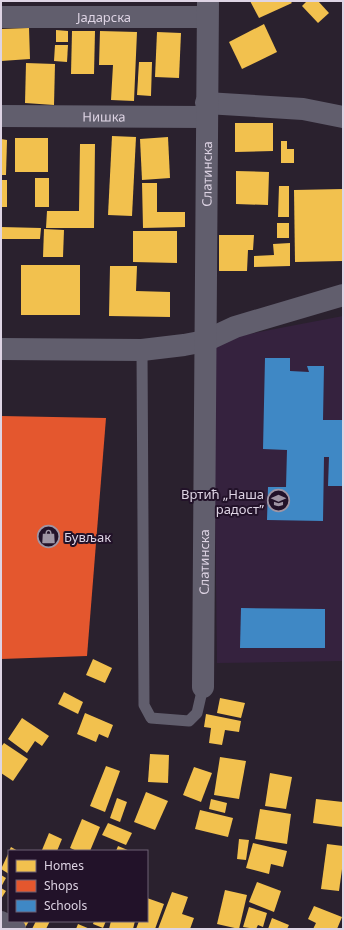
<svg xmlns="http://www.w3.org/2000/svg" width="344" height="930" viewBox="0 0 344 930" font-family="'Noto Sans',sans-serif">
<rect width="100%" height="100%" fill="#2a212e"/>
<path fill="#35223e" d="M343,316V661L217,663L213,341Z"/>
<g fill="#f2c14e">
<path d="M250,1H290L292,3L259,18Z"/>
<path d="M307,1H318L329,13L318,23L302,6Z"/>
<path d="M264,24L277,52L242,69L229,42Z"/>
<path d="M29,28L30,59L1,61V29Z"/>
<path d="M56,30L68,31V42H56Z"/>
<path d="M72,31H95L94,74H71Z"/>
<path d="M100,31L137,32L134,101L111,100L113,65H99Z"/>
<path d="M157,32L181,33L179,78L155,77Z"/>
<path d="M55,45H68L67,62L54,61Z"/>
<path d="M139,62H152L151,96L137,95Z"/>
<path d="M26,63L55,64L54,105L25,103Z"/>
<path d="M235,123H273V151L235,152Z"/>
<path d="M112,136L136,137L132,216L108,215Z"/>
<path d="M168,137L170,178L142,180L140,139Z"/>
<rect x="15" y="138" width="33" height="34"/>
<path d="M1,139L7,140L6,175H1Z"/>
<path d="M281,141H287V149H294V163H281Z"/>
<path d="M80,144H95L94,228H46L47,211H79Z"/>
<path d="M236,171L269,172L268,205L236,204Z"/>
<rect x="35" y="178" width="14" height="29"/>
<rect x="1" y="180" width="6" height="27"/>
<path d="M142,183H157V212H185V227L143,228Z"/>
<path d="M279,186H289V217H278Z"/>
<path d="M343,189V261L295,262L294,190Z"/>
<rect x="277" y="223" width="12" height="15"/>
<path d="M1,227L41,228L40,239H1Z"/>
<path d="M44,229L64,230L63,257H43Z"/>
<path d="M133,231H177V263L133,262Z"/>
<path d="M219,235H254L253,250H248L247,271H219Z"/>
<path d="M290,243V266L254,267V256L274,255L273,244Z"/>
<rect x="21" y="265" width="59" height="50"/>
<path d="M110,266H137L136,291L170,292V317L109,316Z"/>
<path d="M93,659L112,668L105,683L86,675Z"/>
<path d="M64,692L83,702L78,714L58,704Z"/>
<path d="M220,698L245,703L241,718L217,713Z"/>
<path d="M85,713L113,725L108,738L99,734L96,742L77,734Z"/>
<path d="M206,714L241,721L239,732L225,730L222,745L209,743L211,728L204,727Z"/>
<path d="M22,718L49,736L42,746L35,741L27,753L8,739Z"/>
<path d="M4,743L28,759L13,781L1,773V747Z"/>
<path d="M150,754L169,755L168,783L148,782Z"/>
<path d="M220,757L246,761L239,799L214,795Z"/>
<path d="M106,766L120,771L105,812L90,806Z"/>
<path d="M194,767L212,773L201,802L183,795Z"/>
<path d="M270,773L292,777L286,809L265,806Z"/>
<path d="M146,792L168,801L155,830L134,822Z"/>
<path d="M117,798L127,802L120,822L110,818Z"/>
<path d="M211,799L227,803L225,813L209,809Z"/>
<path d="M316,799L343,802V827L313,823Z"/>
<path d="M260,809L291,814L287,844L255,839Z"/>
<path d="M200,810L233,818L228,837L195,829Z"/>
<path d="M82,819L100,827L90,851H77L70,848Z"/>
<path d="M108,823L132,833L126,845L102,835Z"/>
<path d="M49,833L62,839L57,851L42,850Z"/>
<path d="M239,839L249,840L246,860L237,859Z"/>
<path d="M253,843L287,851L283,867L271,864L269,874L246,868Z"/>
<path d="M327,844L343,846V862L339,891L321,889Z"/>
<path d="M118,846L130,851H116Z"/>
<path d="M11,847L18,851H9Z"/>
<path d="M9,852V874L1,869Z"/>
<path d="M1,875L6,878L1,887Z"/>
<path d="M257,882L281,891L274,912L249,902Z"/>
<path d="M1,888L6,891L1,899Z"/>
<path d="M225,890L247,895L239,929L217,924Z"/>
<path d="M172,892L188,897L182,914L194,918L190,929H158Z"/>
<path d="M147,898L164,904L155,929H136L139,921H147Z"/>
<path d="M314,906L342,917L337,929H313L316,923L308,919Z"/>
<path d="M249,907L267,913L263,927L258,925L256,929L243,927Z"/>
<path d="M272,918L289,925L287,929H268Z"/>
<path d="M15,921H29L25,928Z"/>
<path d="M36,921H50L46,929H32Z"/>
<path d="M94,921H106L103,928L93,924Z"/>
<path d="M111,921H135L133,929H109Z"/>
<path d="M78,924L90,929H76Z"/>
</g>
<path fill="#e4572e" d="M1,416L106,418L87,656L1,659Z"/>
<g fill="#3f88c5">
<path d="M265,358H290V371L309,372L307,366H324L323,420H343V486H328L329,457H324L323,521L267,520L268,487H286L287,450L263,449Z"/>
<path d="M241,608L325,609V648H240Z"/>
</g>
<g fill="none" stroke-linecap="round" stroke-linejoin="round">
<path stroke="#615e6d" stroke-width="11" d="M142,350L144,705L151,718L189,721L197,713L203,687"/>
<g stroke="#615e6d" stroke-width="22">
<path id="s1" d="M1,17H207"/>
<path d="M206,103L303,109L343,117"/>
<path id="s2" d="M1,116L206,117"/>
<path d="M1,349L142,350L184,345L205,341L235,327L343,295"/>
<path id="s3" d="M203,687L208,1"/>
<path d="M1,922L15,929"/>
</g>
</g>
<defs>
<symbol id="school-ring" viewBox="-11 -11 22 22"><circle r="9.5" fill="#221229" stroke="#9f95a4" stroke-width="1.5"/><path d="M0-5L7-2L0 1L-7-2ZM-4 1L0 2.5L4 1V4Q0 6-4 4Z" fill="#9f95a4"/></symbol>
<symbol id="shop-ring" viewBox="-11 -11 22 22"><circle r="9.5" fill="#221229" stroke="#9f95a4" stroke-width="1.5"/><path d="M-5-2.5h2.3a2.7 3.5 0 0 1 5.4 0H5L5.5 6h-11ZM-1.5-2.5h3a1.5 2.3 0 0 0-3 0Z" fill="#9f95a4"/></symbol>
</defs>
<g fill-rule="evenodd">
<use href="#school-ring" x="266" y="488" width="25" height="25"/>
<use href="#shop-ring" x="36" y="524" width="25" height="25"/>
</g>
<g text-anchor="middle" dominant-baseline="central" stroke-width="4" stroke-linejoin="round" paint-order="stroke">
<g font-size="13" fill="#ded4e4" stroke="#221229">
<text stroke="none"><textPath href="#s1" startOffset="103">Јадарска</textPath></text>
<text stroke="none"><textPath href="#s2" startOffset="103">Нишка</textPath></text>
<text stroke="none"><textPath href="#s3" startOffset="513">Слатинска</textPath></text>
<text stroke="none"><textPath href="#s3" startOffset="125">Слатинска</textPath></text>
</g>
<g font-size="13" fill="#ded4e4" stroke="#221229" text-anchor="end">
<text x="264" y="494">Вртић „Наша<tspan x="264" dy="15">радост”</tspan></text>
<text x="64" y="537" text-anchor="start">Бувљак</text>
</g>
</g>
<rect width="344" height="930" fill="none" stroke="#ded4e4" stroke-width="4"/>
<rect x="8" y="850" width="140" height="72" fill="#221229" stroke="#6d6074"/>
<rect x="16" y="860" width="20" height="12" fill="#f2c14e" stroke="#6d6074"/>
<text x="44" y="870" font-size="12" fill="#ded4e4">Homes</text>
<rect x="16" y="880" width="20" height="12" fill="#e4572e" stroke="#6d6074"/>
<text x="44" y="890" font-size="12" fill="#ded4e4">Shops</text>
<rect x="16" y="900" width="20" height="12" fill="#3f88c5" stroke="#6d6074"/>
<text x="44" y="910" font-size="12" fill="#ded4e4">Schools</text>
</svg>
